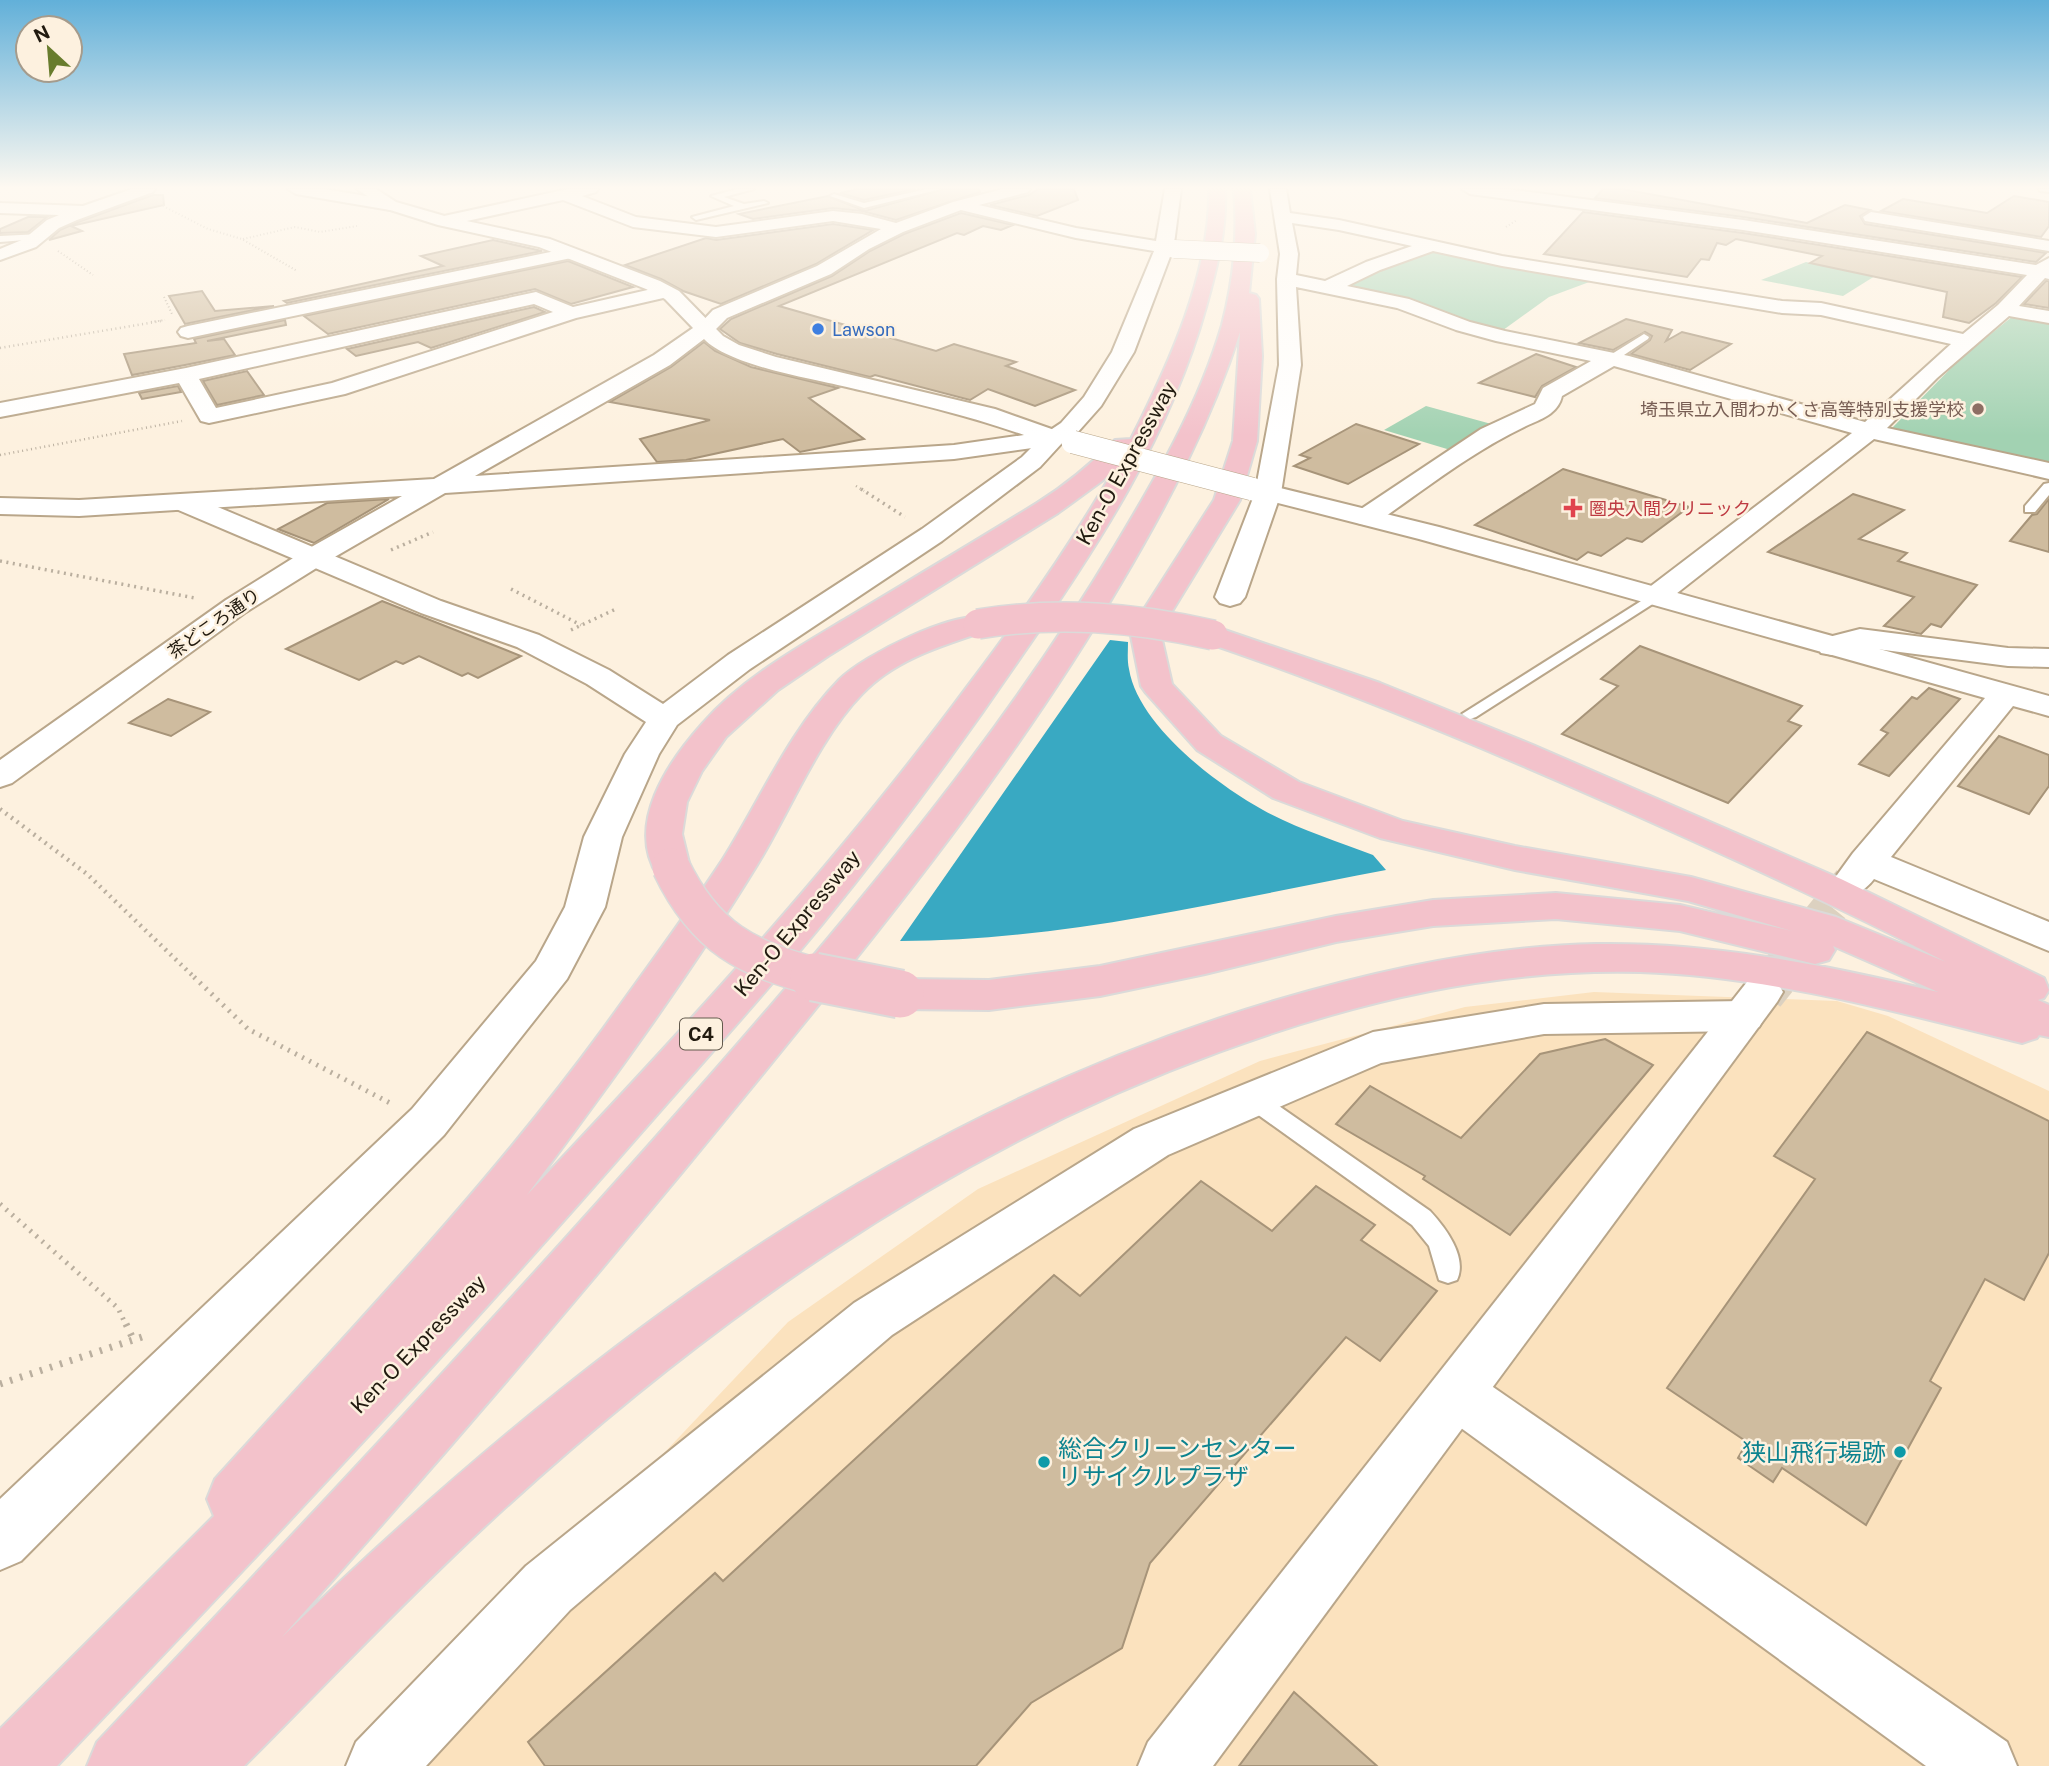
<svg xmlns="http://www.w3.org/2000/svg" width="2049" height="1766" viewBox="0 0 2049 1766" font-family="'Public Sans','Noto Sans JP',sans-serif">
<rect width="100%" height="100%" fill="#fdf1df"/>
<path fill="#fbe2be" d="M1594,992L1837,1001L1888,1016L2049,1091V1766H368L788,1322L978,1189L1260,1061L1465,1007Z"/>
<g fill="#a2d2b2">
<path d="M1429,249L1600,278L1549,297L1499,333L1341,287L1375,268Z"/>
<path d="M1806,262L1875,276L1843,296L1761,280Z"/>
<path d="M2013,316L2049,319V467L1891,429L1961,358Z"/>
<path d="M1426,406L1495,425L1457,452L1384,430Z"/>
</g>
<path fill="#39a9c2" d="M1110,640L1128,642C1128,651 1127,660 1129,669C1138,725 1216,784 1263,810C1297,829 1337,841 1373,855L1386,870C1225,900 1064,941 900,941Z"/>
<g fill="#cfbc9f" stroke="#a79479" stroke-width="2">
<path d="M858,189H915L864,200L840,193Z"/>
<path d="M944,189H979L980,192L896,220L862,211L833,208L753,219L739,214L828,196L865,211Z"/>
<path d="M1038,189H1074L1078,200L1037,216L990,205L1029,195Z"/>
<path d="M1603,189H1622L1807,223L1845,205L1870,210L1860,216L1865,224L2046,253L2036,262L1743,217L1595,198Z"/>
<path d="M153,195H163L164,205L71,226L82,231L49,240L60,230L78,222Z"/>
<path d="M2014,196L2049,202V226L2041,237L1881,211L1903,199L1987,213Z"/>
<path d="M1583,212L1743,233L2022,277L1996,303L1969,323L1943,317L1947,292L1810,263L1822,256L1736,239L1726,245L1717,243L1709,260L1701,259L1687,277L1544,254Z"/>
<path d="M961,213L1013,225L1001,230L983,226L964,235L957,233L779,306L936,351L954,344L1016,362L1006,366L1075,390L1035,406L988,389L970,400L875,375L870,377L777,354L740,343L720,329L731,319L832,276L870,251L904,234Z"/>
<path d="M28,217H47L28,232L0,233V229Z"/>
<path d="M833,224L873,230L816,264L721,304L683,291L661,279L625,265L706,238L716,240Z"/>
<path d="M493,240L542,251L287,303L284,301L443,266L421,256Z"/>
<path d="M568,261L633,287L571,304L535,289L328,334L304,316Z"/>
<path d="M2046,281H2049V308L2024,304Z"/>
<path d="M202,291L215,311L274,306L185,324L169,296Z"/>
<path d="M534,307L545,312L431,348L418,342L356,356L347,349Z"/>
<path d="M1626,319L1672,330L1666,341L1682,332L1731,344L1690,370L1631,354L1650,340L1652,336L1645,332L1613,350L1579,343Z"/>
<path d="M285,320L286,325L207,341L224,339L235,355L185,365L132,375L124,354L196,343L194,339Z"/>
<path d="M704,342L715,351L751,367L838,388L809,398L864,439L800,452L783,439L686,460L657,462L640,439L710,420L610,402L671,367Z"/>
<path d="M1536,354L1576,367L1542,386L1535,397L1479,383Z"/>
<path d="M247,371L264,395L217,405L203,381Z"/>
<path d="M178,386L181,392L142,399L139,393Z"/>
<path d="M1356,424L1419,444L1348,484L1294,466L1310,458L1300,455Z"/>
<path d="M1563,469L1689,507L1642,542L1627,538L1601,556L1588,552L1577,560L1475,525Z"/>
<path d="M1853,494L1904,510L1859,539L1907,553L1898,561L1977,585L1941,627L1931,624L1921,634L1884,626L1914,597L1768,552Z"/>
<path d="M389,499L314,543L278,529L327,503Z"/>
<path d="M2049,499V552L2010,541L2032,515L2037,514Z"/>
<path d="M382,601L521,656L478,678L468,673L462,676L419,656L403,664L396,661L359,680L286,649Z"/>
<path d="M1640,646L1802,706L1788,721L1801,726L1728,803L1562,734L1618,686L1601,679Z"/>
<path d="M1929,688L1960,699L1889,776L1859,764L1888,733L1881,730L1912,697L1917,699Z"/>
<path d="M168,699L210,712L171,736L129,723Z"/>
<path d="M1999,736L2049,755V786L2029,814L1958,786Z"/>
<path d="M1867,1032L2049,1121V1253L2024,1300L1985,1279L1930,1381L1941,1388L1866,1525L1782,1468L1773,1482L1738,1458L1747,1442L1667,1388L1815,1179L1774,1156Z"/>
<path d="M1605,1039L1653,1065L1510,1235L1423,1179L1425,1176L1336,1124L1370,1086L1461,1138L1540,1054Z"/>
<path d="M1201,1181L1272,1231L1316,1186L1375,1225L1361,1240L1437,1291L1380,1361L1346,1337L1150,1563L1122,1648L1031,1703L976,1766H545L528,1742L715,1573L723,1581L1054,1275L1080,1296Z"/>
<path d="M1294,1692L1377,1766H1239Z"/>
</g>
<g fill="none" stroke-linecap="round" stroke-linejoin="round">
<path stroke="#dcd1c0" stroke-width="37" stroke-dasharray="37 18" stroke-linecap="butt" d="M1773,978L1851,882"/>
<path stroke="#dcd1c0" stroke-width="47" stroke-dasharray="47 24" stroke-linecap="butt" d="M1762,992L1774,977"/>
<defs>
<g id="lane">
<path d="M738,189H754L724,197L744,204L764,201L768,203L696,220L692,217L734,206L711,196Z"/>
<path d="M927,189H941L864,208L830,196L834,194L864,203Z"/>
<path d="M2039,189H2049V192L2040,191Z"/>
<path d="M41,234L38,239L0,242V236Z"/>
<path d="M1644,334L1649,337L1648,339L1615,361H1607V357Z"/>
<path d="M2049,483V495L2035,512H2025V506L2044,484Z"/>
<path d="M1657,591L1664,595L1662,598L1476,717L1470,719L1462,714Z"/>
<path d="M1251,1089L1259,1092L1430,1211C1445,1227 1468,1257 1457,1280L1448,1283L1439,1280L1429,1246L1412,1225L1243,1104L1240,1098L1243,1092Z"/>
</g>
<g id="street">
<path d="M132,189H155L153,192L77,220L59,228L36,247L0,260V249L24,239L47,220L59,215L0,213V203L83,206Z"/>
<path d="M288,189H324L390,200L398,205L390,210L296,194Z"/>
<path d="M568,189H598L596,192L582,196L636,217L716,227L833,211L862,214L896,223L953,202L1003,189H1030L1028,192L979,205L1076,228L1156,241L1165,189H1181L1174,244L1183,249L1180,253L1171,254L1134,352L1101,406L1077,433L1062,443L1040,467L942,541L750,669L677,725L659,754L622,837L605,907L567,979L444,1135L21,1561L0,1570V1499L412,1109L536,961L565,907L584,837L625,754L646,722L587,684L517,647L421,613L176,509L172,503L176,497L185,495L194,497L441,601L539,635L609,670L663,704L728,655L922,529L1022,457L1046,433L1061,423L1084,397L1112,352L1154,251L1076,238L961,210L903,232L869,249L831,274L727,318L712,333H698L695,329L713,310L817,266L881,229L833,221L716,237L633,227L563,200L444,226L436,221L444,216Z"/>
<path d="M1270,189H1286L1290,213L1339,220L1502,256L1782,301L1821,303L1963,334L1998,305L2027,275L1743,230L1470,194L1462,189H1506L1743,220L2036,265L2049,258V279L2045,278L2019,306L2049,311V323L2009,316L1937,378L1887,428L2049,463V479L1874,439L1667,601L1657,604L1647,601L1642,595L1647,589L1852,433L1614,366L1562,396C1558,414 1541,419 1526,426C1473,451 1425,489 1376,523L1367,525L1358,523L1354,517L1358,511L1481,429L1535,404L1543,388L1591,361L1496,341L1456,330L1397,308L1296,287L1301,365L1281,493L1245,597L1240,603L1230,606L1220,603L1215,597L1255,493L1279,365L1277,279L1280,254ZM1292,223L1339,230L1412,246L1366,262L1325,281L1296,275L1298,254ZM1433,251L1502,266L1782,313L1821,315L1951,344L1865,422L1629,356L1505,331L1470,322L1409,299L1347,286L1380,270Z"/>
<path d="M1871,212L2049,241V251L1865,221L1863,217Z"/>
<path d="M570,248L579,253L576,257L188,338L181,336L178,332L181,328L188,326Z"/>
<path d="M665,286L672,288L675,292L672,296L576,318L345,394L209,423L201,421L179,383L0,417V403L186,368L536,292L573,307ZM534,304L553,312L332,383L216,408L199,379Z"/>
<path d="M1860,629L2008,648L2049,649V667L2008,666L1861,647L1832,655L1821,653L1817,646L1821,639Z"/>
<path d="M1744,1001L1759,1005L1765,1016L1759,1027L1744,1031L1544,1034L1381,1063L1168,1155L892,1335L570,1610L426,1766H346L356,1742L526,1566L854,1303L1134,1129L1373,1032L1544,1004Z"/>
<path d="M1458,1369L1477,1376L2007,1742L2017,1766H1926L1439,1412L1430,1394L1439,1376Z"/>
</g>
<g id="secondary">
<path d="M357,189H376L396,202L448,217L550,239L660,281L679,291L723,336L739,345L776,357L995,409L1060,432L1066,438L1062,443L1054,445L954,459L445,493L326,562L246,612L12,783L0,787V760L226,600L306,550L402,496L79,516L0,514V498L79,500L434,479L654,355L693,328L665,299L646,289L539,247L438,225L384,208ZM704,339C730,366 814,379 851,388C910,402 967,415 1024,435L954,445L475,476L670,365Z"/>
<path d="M1252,481L1439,527L2049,696V716L2013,706L1891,857L2049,922V951L1874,879C1863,893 1855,895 1837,891L1832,882L1853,853L1985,698L1419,539L1243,494L1239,489L1243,484Z"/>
<path d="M1762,977L1777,982L1783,992L1777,1002L1213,1766H1138L1148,1742L1747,982Z"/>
</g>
<g id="highway">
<path d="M1209,189H1225C1227,229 1217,268 1206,307C1170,436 1096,549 1020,658C958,749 892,838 823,923C764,995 701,1064 640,1134C451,1351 255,1559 57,1766H0V1729L214,1516L207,1499L215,1479C348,1332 486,1189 603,1029C643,973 685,917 723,859C760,800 790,730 839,680C864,655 955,609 989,618L993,624L989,630C944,645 895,659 862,694C819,738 790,811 757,865C687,979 607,1088 527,1195C681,1032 833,868 967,687C1020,617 1071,545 1115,468L1102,481L1058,513L828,656L778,690L726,737L702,771L687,802L682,834L690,867L684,876L671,879L658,876C625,825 668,762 702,724C741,679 797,648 847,618C910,580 974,542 1037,503C1066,485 1091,464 1115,440L1131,439C1168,366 1211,273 1209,189Z"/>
<path d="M1234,189H1250L1255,234L1249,293L1256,295L1259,299L1262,356L1257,441L1240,500L1160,631L1172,684L1221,736L1299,782L1403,821L1515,846L1691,877L1836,917L1946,962C1838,906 1727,856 1615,806C1480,746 1343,689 1202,641L1198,635L1202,629L1213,626L1380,683L1533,745L1841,879L2044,978L2049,990L2044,998L2038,1000L2049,1005V1037L2039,1035L2037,1038L2022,1043C1897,1012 1769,976 1640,972C1496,968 1353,1002 1219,1052C941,1154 700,1327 484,1527C401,1604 324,1686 244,1766H87L97,1742C327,1499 556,1255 774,1002C898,857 1017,710 1115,546C1157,476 1199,404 1222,325C1234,279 1238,236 1234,189ZM1240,332L1233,441L1214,500L1130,631L1141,686L1146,693L1197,750L1273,798L1380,838L1515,870L1688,901L1792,931L1680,905L1556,893L1433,900L1336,916L1100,966L989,980L900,979L885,984L879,994L885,1004L900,1009L989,1010L1100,996L1205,974L1336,942L1433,926L1556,919L1680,931L1815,964L1829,960L1835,950L1833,946L1938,992C1826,965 1712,942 1596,944C1487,946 1378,970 1274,1001C885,1117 570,1358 282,1637C457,1442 626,1243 791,1039C910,893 1026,745 1121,583C1169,502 1211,421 1240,332Z"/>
</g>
</defs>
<use href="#lane" stroke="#b9a68a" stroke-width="4"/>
<use href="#street" stroke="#b9a68a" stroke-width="4"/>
<use href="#secondary" stroke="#b9a68a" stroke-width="4"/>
<use href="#highway" stroke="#dbdad9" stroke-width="4"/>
<g stroke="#baaf9f" stroke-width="2" stroke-dasharray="1 2.5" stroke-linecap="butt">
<path d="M163,206L208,229L242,239L297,271"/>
<path d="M1506,227L1517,220"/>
<path d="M243,239L295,227L320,232L357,226"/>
<path d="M58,251L93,275"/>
<path d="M164,297L172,314"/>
<path d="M151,322L165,320"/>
</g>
<g stroke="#baaf9f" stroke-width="2.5" stroke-dasharray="1 3.5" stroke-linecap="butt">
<path d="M0,348L161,321"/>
<path d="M0,455L182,421"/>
<path d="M856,486L864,491"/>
</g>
<g stroke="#baaf9f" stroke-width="3.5" stroke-dasharray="2 4.5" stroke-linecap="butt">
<path d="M861,489L905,517"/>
<path d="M391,550L433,532"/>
<path d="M0,561L195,598"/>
<path d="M511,589L581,625"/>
<path d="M571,630L616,609"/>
</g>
<path stroke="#baaf9f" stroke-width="4.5" stroke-dasharray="2 5" stroke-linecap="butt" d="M0,809L87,874L195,978"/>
<g stroke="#baaf9f" stroke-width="5" stroke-dasharray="2 6" stroke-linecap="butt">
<path d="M194,977L248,1029L390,1103"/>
<path d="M0,1204L118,1308L126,1325"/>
</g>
<g stroke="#baaf9f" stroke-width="7" stroke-dasharray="2.5 8" stroke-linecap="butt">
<path d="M126,1324L133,1339"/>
<path d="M0,1384L142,1337"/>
</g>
<use href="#lane" fill="#fff" fill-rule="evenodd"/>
<use href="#street" fill="#fff" fill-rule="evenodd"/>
<use href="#secondary" fill="#fff" fill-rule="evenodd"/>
<use href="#highway" fill="#f3c2cb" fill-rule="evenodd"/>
<defs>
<path id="street-bridge" d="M1174,249L1260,253"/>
<path id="secondary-bridge" d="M1073,442L1252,489"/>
<path id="highway-bridge-far2" d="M978,624C1058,611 1134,617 1213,635"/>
<path id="highway-bridge-far1" d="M671,867C705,938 747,959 821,978"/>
<path id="highway-bridge" d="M814,977L900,994"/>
</defs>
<use href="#street-bridge" stroke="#b9a68a" stroke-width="19" stroke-linecap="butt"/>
<use href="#secondary-bridge" stroke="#b9a68a" stroke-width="24" stroke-linecap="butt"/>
<use href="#highway-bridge-far2" stroke="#dbdad9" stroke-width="32" stroke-linecap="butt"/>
<use href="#highway-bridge-far1" stroke="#dbdad9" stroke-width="40" stroke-linecap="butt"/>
<use href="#highway-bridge" stroke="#dbdad9" stroke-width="51" stroke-linecap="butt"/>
<use href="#street-bridge" stroke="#fff" stroke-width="18"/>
<use href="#secondary-bridge" stroke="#fff" stroke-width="23"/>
<use href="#highway-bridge-far2" stroke="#f3c2cb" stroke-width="29"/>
<use href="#highway-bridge-far1" stroke="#f3c2cb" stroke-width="37"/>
<use href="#highway-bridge" stroke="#f3c2cb" stroke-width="47"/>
</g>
<linearGradient id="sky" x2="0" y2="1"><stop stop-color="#62b0d9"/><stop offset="0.43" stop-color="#fef9f1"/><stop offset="1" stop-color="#fef9f1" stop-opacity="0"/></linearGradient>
<rect width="2049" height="436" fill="url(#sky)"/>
<circle fill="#3f7fe0" stroke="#fdf1df" stroke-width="2.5" cx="818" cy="329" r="7"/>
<circle fill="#8d6e63" stroke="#fdf1df" stroke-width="2.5" cx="1978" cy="409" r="7"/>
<path fill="#e0444e" stroke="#fdf1df" stroke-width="2.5" d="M1569.5 497.5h7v7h7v7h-7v7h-7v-7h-7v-7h7z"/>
<g fill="#0f9aa8" stroke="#fdf1df" stroke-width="2.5">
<circle cx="1900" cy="1452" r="7"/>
<circle cx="1044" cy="1462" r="7"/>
</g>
<g text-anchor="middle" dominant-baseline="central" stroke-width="5" stroke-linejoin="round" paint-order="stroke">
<g font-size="18" fill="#366cbe" stroke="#fdf1df" text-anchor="start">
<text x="832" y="329">Lawson</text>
</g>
<g font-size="18" fill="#785e54" stroke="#fdf1df" text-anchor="end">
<text x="1964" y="409">埼玉県立入間わかくさ高等特別支援学校</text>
</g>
<g font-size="18" fill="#be3a42" stroke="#fdf1df" text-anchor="start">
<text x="1589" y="508">圏央入間クリニック</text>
</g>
<g font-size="18" fill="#211a0f" stroke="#fdf1df">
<text transform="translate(214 623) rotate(-35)">茶どころ通り</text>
</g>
<rect fill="#fdf1df" stroke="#635a4d" stroke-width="2" x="680" y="1018.5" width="42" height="31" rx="5"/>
<g font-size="19" font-weight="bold" fill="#211a0f">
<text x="701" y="1034">C4</text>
</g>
<g font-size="21" fill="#211a0f" stroke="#fdf1df">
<text transform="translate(1126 463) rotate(-61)">Ken-O Expressway</text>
<text transform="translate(797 923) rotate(-50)">Ken-O Expressway</text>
<text transform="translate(418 1344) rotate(-46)">Ken-O Expressway</text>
</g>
<g font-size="24" fill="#0d838f" stroke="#fdf1df" text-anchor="start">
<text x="1058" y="1448">総合クリーンセンター<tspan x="1058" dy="28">リサイクルプラザ</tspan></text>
<text x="1886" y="1452" text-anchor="end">狭山飛行場跡</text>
</g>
</g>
<g transform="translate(49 49) rotate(334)"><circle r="33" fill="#fdf1df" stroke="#a59b8c" stroke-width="2"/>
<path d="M0-5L12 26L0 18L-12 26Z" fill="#687c2d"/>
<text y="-10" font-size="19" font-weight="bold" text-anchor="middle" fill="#211a0f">N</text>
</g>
</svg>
